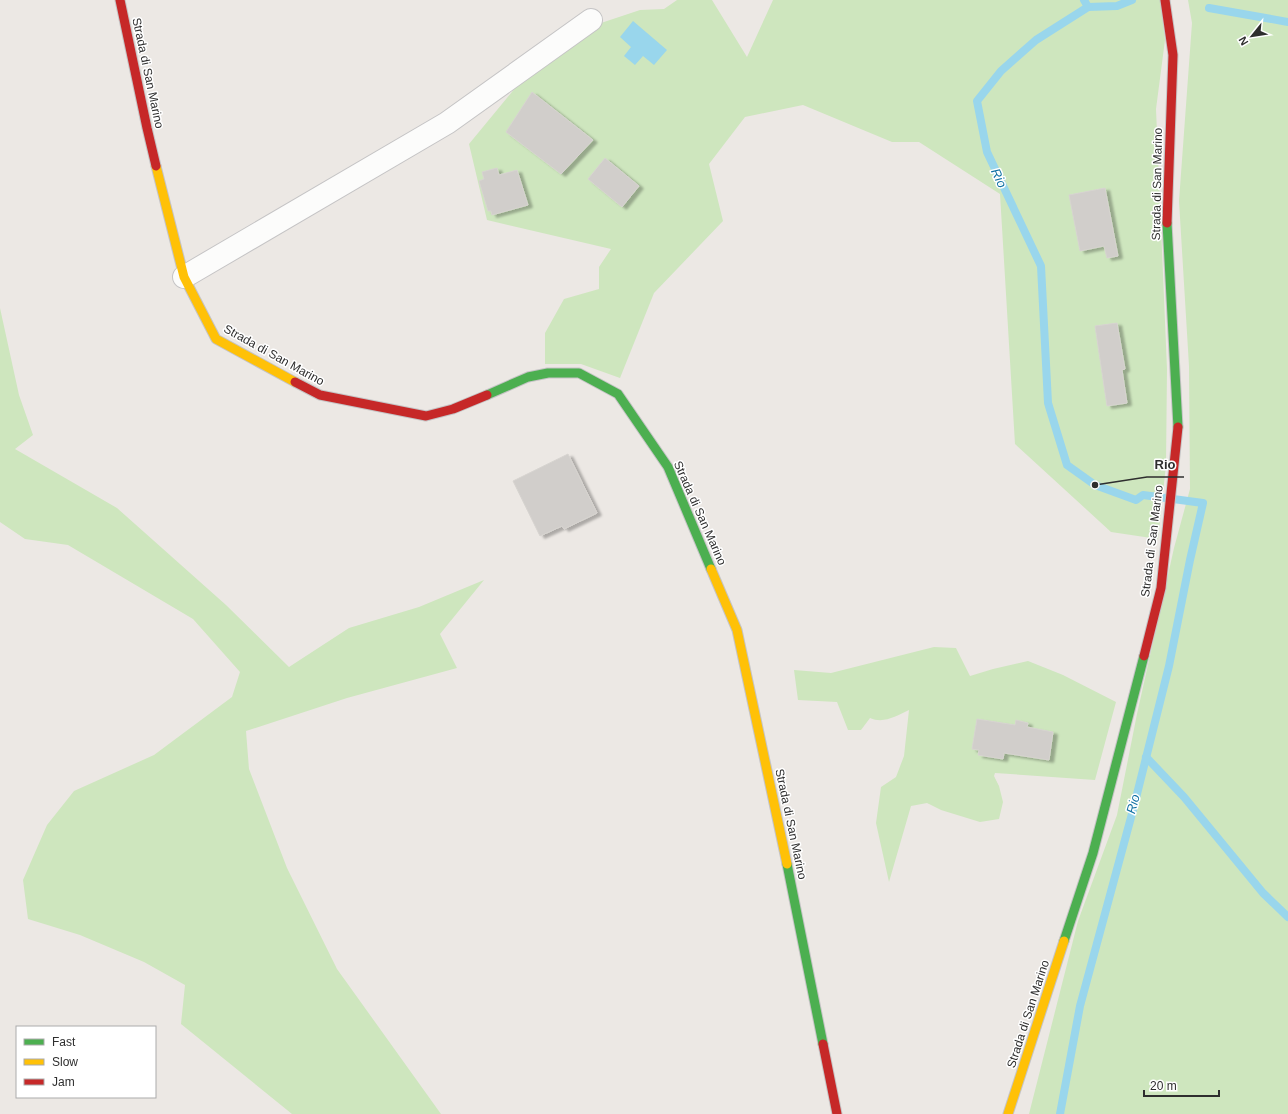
<svg xmlns="http://www.w3.org/2000/svg" width="1288" height="1114" viewBox="0 0 1288 1114" font-family="Helvetica,sans-serif">
<defs>
<filter id="shadow"><feDropShadow dx="4.5" dy="2.5" stdDeviation="1" flood-color="#0004"/></filter>
</defs>
<rect width="100%" height="100%" fill="#ece8e4"/>
<g fill="#cee6be">
<path d="M677,0H712L747,57L773,0H1160L1165,40L1156,109L1167,369L1166,465L1158,539L1111,532L1015,444L1000,194L919,142H892L803,105L745,117L709,164L723,221L654,293L620,378L581,364H545V333L564,299L599,289V267L611,249L487,220L469,144L516,87L595,25L640,10L664,9Z"/>
<path d="M1188,0H1288V1114H1029L1078,921L1117,815L1137,714L1174,548L1190,489L1189,366L1179,201L1192,23Z"/>
<path d="M0,308L19,395L33,435L15,449L117,508L226,605L289,667L349,628L419,607L484,580L440,634L457,668L347,698L246,731L249,769L287,868L337,969L441,1114H292L181,1024L185,985L144,962L80,935L28,919L23,880L47,825L74,791L154,755L232,697L240,672L193,619L68,545L25,539L0,522Z"/>
<path d="M934,647L956,648L970,676L993,669L1028,661L1063,675L1116,702L1095,780L995,773L994,776L999,786L1003,802L999,819L980,822L941,810L927,803L911,806L889,882L876,823L881,787L896,777L904,756L909,710C896,716 884,724 870,718L861,730H848L837,702L798,700L794,670L831,673Z"/>
</g>
<path fill="#99d6ec" d="M633,21L667,50L654,65L643,56L635,65L624,56L631,47L620,37Z"/>
<g fill="none" stroke-linecap="round" stroke-linejoin="round">
<g stroke="#99d6ec" stroke-width="8">
<path d="M1088,7L1117,6L1132,0"/>
<path d="M1209,8L1288,22"/>
<path d="M1146,757L1184,797L1263,893L1288,917"/>
<path d="M1060,1114L1080,1006L1133,810L1169,666L1190,560L1203,503L1143,495L1136,500L1095,485L1067,465L1048,403L1041,266L987,152L977,101L1001,71L1036,40L1088,7L1084,0"/>
</g>
</g>
<g fill="#d1cecb" stroke="#d7d4d0" filter="url(#shadow)">
<path d="M532,92L593,140L561,174L506,132Z"/>
<path d="M605,158L639,186L622,207L588,179Z"/>
<path d="M497,168L499,175L517,170L528,205L492,215L491,211H488L479,181L484,179L482,172Z"/>
<path d="M1105,188L1118,256L1107,258L1104,246L1080,251L1069,195Z"/>
<path d="M1117,323L1125,369L1122,370L1127,403L1107,406L1095,326Z"/>
<path d="M568,454L597,513L564,529L562,526L540,536L513,481Z"/>
<path d="M977,719L1015,725L1016,720L1028,723L1027,727L1053,732L1049,760L1004,753L1003,759L978,755L979,750L972,749Z"/>
</g>
<g fill="none" stroke-linecap="round" stroke-linejoin="round">
<defs>
<path id="street" d="M184,277L447,123L591,20"/>
<g id="fast">
<path d="M1167,223L1178,427"/>
<path d="M487,395L528,377L548,373H579L618,394L668,467L711,569"/>
<path d="M787,864L823,1044"/>
<path d="M1064,941L1093,853L1144,656"/>
</g>
<g id="slow">
<path d="M156,166L184,277L216,339L295,382"/>
<path d="M711,569L737,630L787,864"/>
<path d="M1008,1114L1064,941"/>
</g>
<g id="jam">
<path d="M120,0L147,128L156,166"/>
<path d="M1165,0L1173,55L1167,223"/>
<path d="M295,382L320,395L426,416L453,409L487,395"/>
<path d="M1144,656L1161,588L1178,427"/>
<path d="M823,1044L837,1114"/>
</g>
</defs>
<use href="#street" stroke="#c5c4c5" stroke-width="24"/>
<use href="#fast" stroke="#c5c4c5" stroke-width="11"/>
<use href="#slow" stroke="#c5c4c5" stroke-width="11"/>
<use href="#jam" stroke="#c5c4c5" stroke-width="11"/>
<use href="#street" stroke="#fcfcfb" stroke-width="22"/>
<use href="#fast" stroke="#4caf50" stroke-width="9"/>
<use href="#slow" stroke="#ffc107" stroke-width="9"/>
<use href="#jam" stroke="#c62828" stroke-width="9"/>
</g>
<g text-anchor="middle" dominant-baseline="central" stroke-width="3" stroke-linejoin="round" paint-order="stroke">
<g font-size="12" fill="#2e2e2e" stroke="#fff">
<text transform="translate(148 73) rotate(78)">Strada di San Marino</text>
<text transform="translate(1157 184) rotate(-89)">Strada di San Marino</text>
<text transform="translate(274 355) rotate(29)">Strada di San Marino</text>
<text transform="translate(700 513) rotate(66)">Strada di San Marino</text>
<text transform="translate(1152 541) rotate(-83)">Strada di San Marino</text>
<text transform="translate(791 824) rotate(78)">Strada di San Marino</text>
<text transform="translate(1028 1014) rotate(-72)">Strada di San Marino</text>
</g>
<g font-size="13" font-style="italic" fill="#0d6fa3" stroke="#fff">
<text transform="translate(999 178) rotate(65)">Rio</text>
<text transform="translate(1133 804) rotate(-75)">Rio</text>
</g>
</g>
<path fill="none" stroke="#2e2e2e" stroke-width="1.5" d="M1095 485L1147 477H1184"/>
<circle fill="#2e2e2e" stroke="#fff" stroke-width="1.5" cx="1095" cy="485" r="4"/>
<g font-size="13" text-anchor="middle" font-weight="bold" fill="#2e2e2e" stroke="#fff" stroke-width="3" stroke-linejoin="round" paint-order="stroke">
<text x="1165" y="469">Rio</text>
</g>
<rect x="16" y="1026" width="140" height="72" fill="#ffffff" stroke="#ababab"/>
<rect x="24" y="1039" width="20" height="6" fill="#4caf50" stroke="#ababab"/>
<text x="52" y="1046" font-size="12" fill="#2e2e2e">Fast</text>
<rect x="24" y="1059" width="20" height="6" fill="#ffc107" stroke="#ababab"/>
<text x="52" y="1066" font-size="12" fill="#2e2e2e">Slow</text>
<rect x="24" y="1079" width="20" height="6" fill="#c62828" stroke="#ababab"/>
<text x="52" y="1086" font-size="12" fill="#2e2e2e">Jam</text>
<g transform="translate(1252 36) rotate(240)" stroke="#ffffff" stroke-width="3" paint-order="stroke">
<path d="M0-3L7 15L0 10L-7 15Z" fill="#2e2e2e"/>
<text y="-6" font-size="11" font-weight="bold" text-anchor="middle" fill="#2e2e2e">N</text>
</g>
<path d="M1144 1090v6h75v-6" fill="none" stroke="#2e2e2e" stroke-width="2"/>
<text x="1150" y="1090" font-size="12" fill="#2e2e2e" stroke="#ffffff" stroke-width="3" paint-order="stroke">20 m</text>
</svg>
